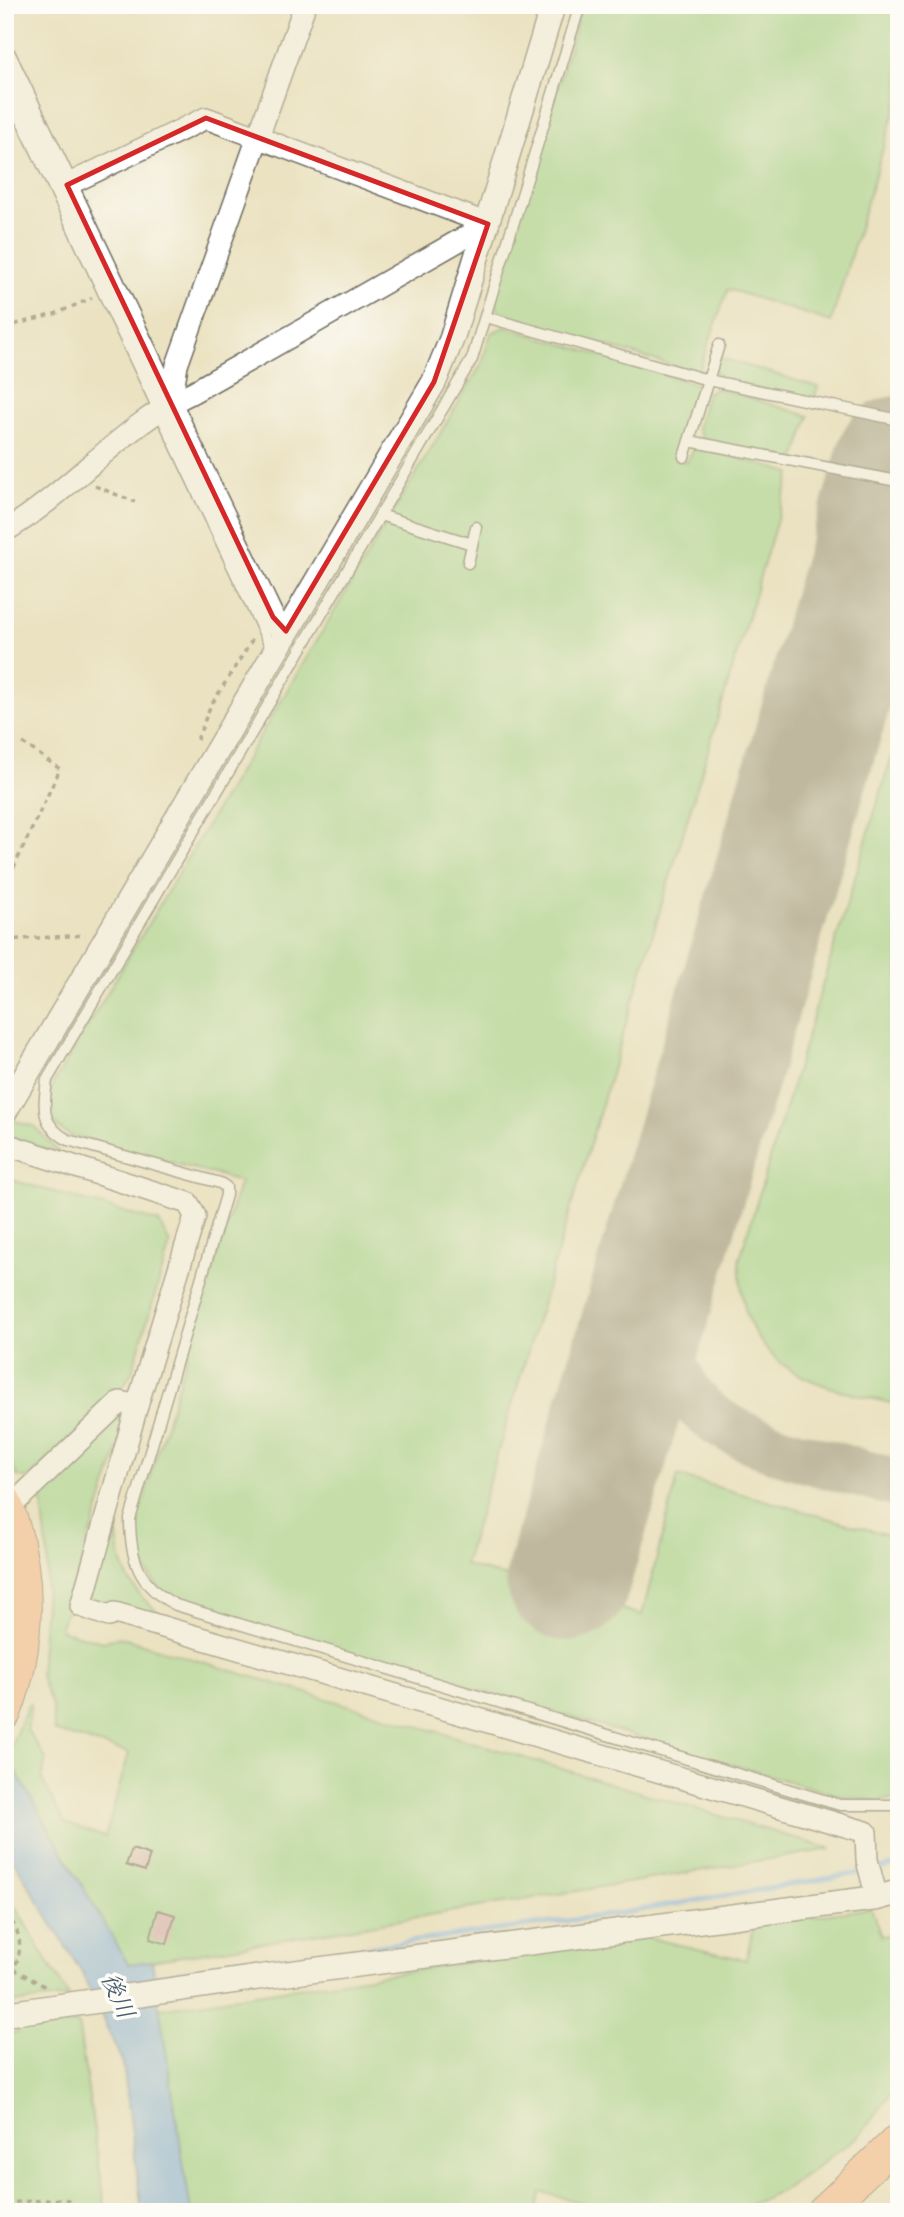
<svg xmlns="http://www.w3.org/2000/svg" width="904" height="2217" viewBox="0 0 904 2217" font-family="Vollkorn,'Noto Serif JP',serif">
<rect width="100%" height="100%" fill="#fdfcf7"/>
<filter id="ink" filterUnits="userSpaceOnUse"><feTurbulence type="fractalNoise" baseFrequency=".0143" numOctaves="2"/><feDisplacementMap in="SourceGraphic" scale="14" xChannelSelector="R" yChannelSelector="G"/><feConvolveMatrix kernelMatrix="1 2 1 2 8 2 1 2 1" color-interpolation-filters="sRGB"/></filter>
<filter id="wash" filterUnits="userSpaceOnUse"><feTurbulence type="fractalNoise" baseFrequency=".00686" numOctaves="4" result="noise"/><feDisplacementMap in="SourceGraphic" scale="28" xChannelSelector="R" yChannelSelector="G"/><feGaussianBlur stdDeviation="1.57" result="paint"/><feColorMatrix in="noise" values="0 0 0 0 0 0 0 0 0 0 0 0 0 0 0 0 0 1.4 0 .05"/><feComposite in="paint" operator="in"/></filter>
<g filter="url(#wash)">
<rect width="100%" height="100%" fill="#ebe2c1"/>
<g fill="#99d88e" stroke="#62825c" stroke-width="2">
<path d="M582,5H899V95L831,322L728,289L698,373L508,317L498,310L495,298Z"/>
<path d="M505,327L700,385L678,459L687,462L695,446L791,473L464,1565L642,1615L678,1476L899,1538V1798L876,1801L840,1796L186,1605C151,1589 140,1567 134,1530L240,1181L69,1135C46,1122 45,1108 53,1084L482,363L491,333Z"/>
<path d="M718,357L818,387L812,405L719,378L714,370Z"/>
<path d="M717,388L809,416L793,466L702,439L697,428L707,393Z"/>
<path d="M899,732V1405C839,1390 770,1382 747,1315C741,1299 741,1278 739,1261Z"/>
<path d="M8,1119L35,1127L61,1155L5,1136Z"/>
<path d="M5,1178L159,1222L170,1244L132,1372L117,1397L27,1479L17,1476L5,1448Z"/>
<path d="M117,1411L129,1416L60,1630L103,1642L119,1637L831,1849L128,1965L7,1756L28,1704H31L27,1730L46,1759L42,1779L65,1823L105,1837L129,1753L54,1731L52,1706L40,1675L48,1557L41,1493L58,1470Z"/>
<path d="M116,1504C116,1562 123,1591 174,1623L89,1599Z"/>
<path d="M5,1890L69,1997L5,2004Z"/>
<path d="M871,1908L881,1936L899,1934V2083L860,2135L787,2188L735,2212H617L541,2192L536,2212H191L158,2009L640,1936L746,1960L754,1925Z"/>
<path d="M78,2023L106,2212H5V2034L18,2032L17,2027L34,2025L36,2030Z"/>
</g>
<path fill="#7eb2ec" stroke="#546e8c" stroke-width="2" d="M5,1753L128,1964L152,1961L191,2212H142L123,2063L82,1973L5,1846Z"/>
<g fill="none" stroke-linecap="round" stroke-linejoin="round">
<g stroke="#7eb2ec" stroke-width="5">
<path d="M875,1870L899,1864"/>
<path d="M148,1977L617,1914L865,1872"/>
</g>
<path stroke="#8b8676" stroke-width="49" d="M663,1256C650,1286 656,1302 664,1333C670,1360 683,1393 705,1412C748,1449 843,1467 899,1484"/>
<path stroke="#8b8676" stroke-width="124" d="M568,1579L899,458"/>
</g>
<g id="blocks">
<g fill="#d6a1b1">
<path d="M132,1849L150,1855L145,1871L126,1865Z"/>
<path d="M158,1910L175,1915L167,1944L150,1939Z"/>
</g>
</g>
</g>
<g filter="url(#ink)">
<use href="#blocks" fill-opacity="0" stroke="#6e6b60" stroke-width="2"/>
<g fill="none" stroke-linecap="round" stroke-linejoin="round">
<defs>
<g id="service">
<path d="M580,5L472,359L47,1080C43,1109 41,1125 68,1140L220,1183L226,1187V1195L130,1519C130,1559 139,1587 176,1605L840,1805H899"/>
<path d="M5,85L273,652"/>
<path d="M486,317L708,380L899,420"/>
<path d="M689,441L892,480"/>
<path d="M684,457L719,345"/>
<path d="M380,515L472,544"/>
<path d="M468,563L476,527"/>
</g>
<g id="minor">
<path d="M5,56L273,617L278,627L286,631"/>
<path d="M67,185L206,118L488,224"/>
<path d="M171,402L177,365L305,5"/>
<path d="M5,531C72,491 122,425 193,392L488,224"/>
<path d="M5,1144L188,1203L195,1216L137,1406L81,1606L109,1616L115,1613L866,1832L867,1860L877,1898"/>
<path d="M5,1512L120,1402L137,1406"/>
</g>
<g id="tertiary">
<path d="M5,1111L434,382L452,338L553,5"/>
<path d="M5,2014L268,1976L877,1898L899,1892"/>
</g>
<g id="primary">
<path d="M5,1501C32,1569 31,1645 5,1713"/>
<path d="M823,2212L899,2139"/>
</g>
</defs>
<use href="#service" stroke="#6e6b60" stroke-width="13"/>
<use href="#minor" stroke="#6e6b60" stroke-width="24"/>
<use href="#tertiary" stroke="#6e6b60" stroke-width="27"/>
<use href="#primary" stroke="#6e6b60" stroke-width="34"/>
<g stroke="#6e6b60" stroke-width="3.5" stroke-dasharray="5 5" stroke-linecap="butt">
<path d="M5,327L55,314L92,298"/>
<path d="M95,486L135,502"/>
<path d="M197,740L210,707L252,640"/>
<path d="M5,886L60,769L23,743"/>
<path d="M5,940L85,935"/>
<path d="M5,1914C25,1932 24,1961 5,1979"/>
<path d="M14,1969L46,1987"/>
<path d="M5,2203L61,2199L68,2200L74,2212"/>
</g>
<use href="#service" stroke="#fff" stroke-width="10"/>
<use href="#minor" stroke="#fff" stroke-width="21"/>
<use href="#tertiary" stroke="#fff" stroke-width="24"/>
<use href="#primary" stroke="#fcba8e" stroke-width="32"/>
</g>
</g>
<path d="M0 0H904V2217H0ZM206,118L488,224L434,382L286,631L273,617L67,185Z" fill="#ebe2c1" fill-opacity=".55" fill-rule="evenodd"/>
<path fill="none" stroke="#d62828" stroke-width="5" stroke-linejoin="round" d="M206,118L488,224L434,382L286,631L273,617L67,185Z"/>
<g text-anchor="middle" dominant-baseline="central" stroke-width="7" stroke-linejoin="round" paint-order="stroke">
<g font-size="23" font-style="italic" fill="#485a6f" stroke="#fdfcf7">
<text transform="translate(116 1996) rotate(66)">後川</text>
</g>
</g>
<rect width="904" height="2217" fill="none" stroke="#fdfcf7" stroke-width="28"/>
</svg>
